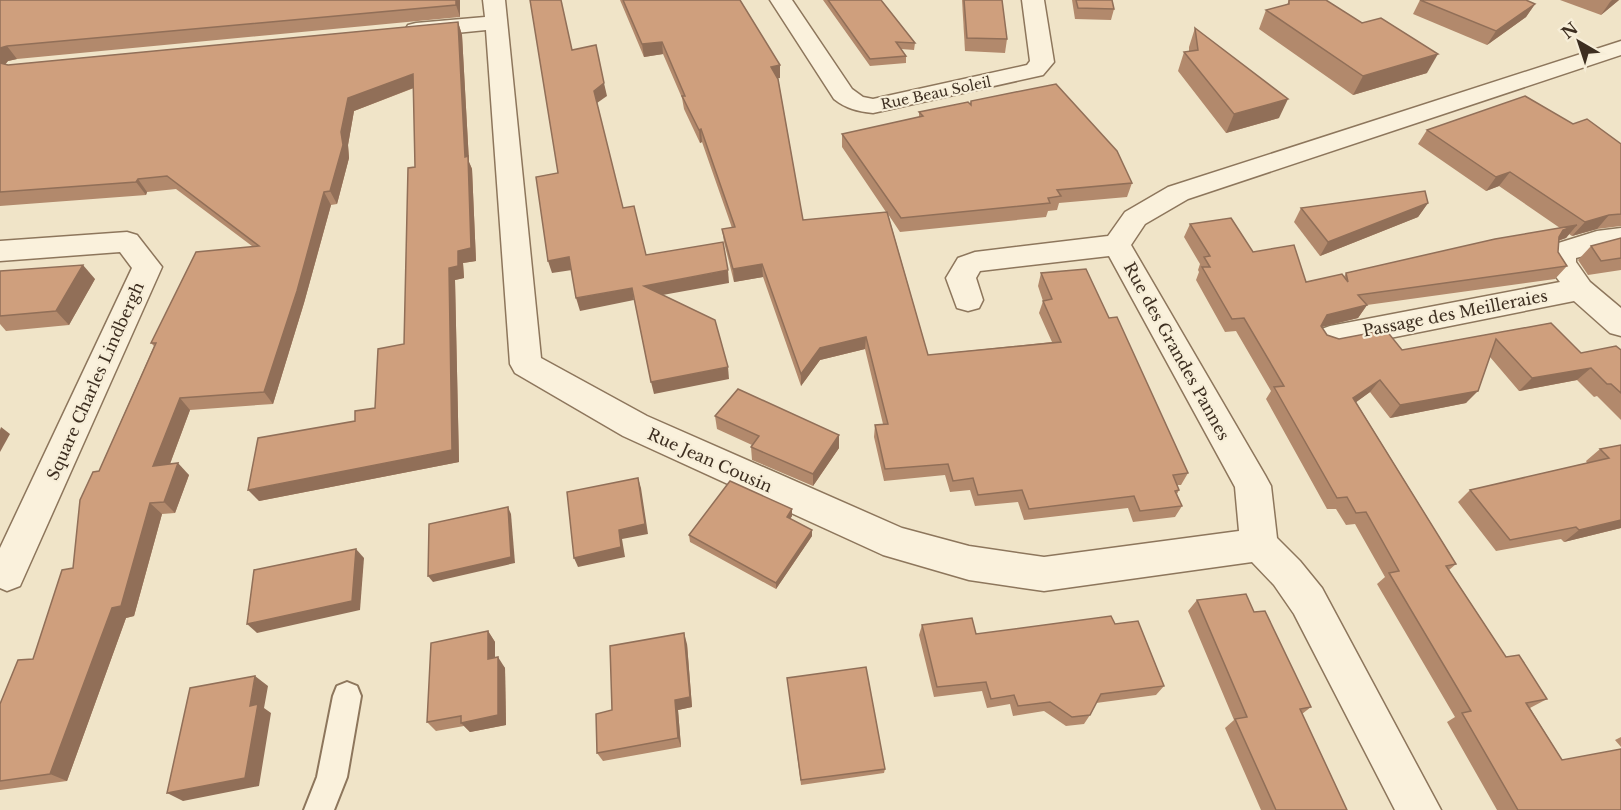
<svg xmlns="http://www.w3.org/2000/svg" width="1621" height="810" viewBox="0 0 1621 810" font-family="'Libre Baskerville',serif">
<rect width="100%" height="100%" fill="#f0e4c8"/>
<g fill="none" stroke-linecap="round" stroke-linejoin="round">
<defs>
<path id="lane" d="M347,682L357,686L361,696L347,777L334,810H304L317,777L333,696L337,686Z"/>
<g id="street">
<path d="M483,0H505L541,358L647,416L902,528L969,546L1044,557L1239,531L1235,487L1109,256L980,271L976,278L983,300L979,308L968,311L957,308L946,278L958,258L975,252L1108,236L1125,212L1168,187L1621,41V55L1188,199L1145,224L1131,245L1265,475L1271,486L1277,538L1300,561L1322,588L1441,810H1395L1294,614L1274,585L1252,562L1044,591L969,580L883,555L623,436L515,373L510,364L486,30L416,37L408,35L405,30L408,25L416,23L485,17Z"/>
<path d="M770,0H792L852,89L863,97L873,99L1027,65L1030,61L1022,0H1044L1054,62L1043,75L873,113C857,111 847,109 834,99Z"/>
<path d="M1621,228V246L1576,258V262L1590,282L1621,308V336L1610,333L1574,301L1330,350L1319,346L1314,338L1319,330L1330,326L1560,282C1550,269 1543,261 1552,245L1597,231Z"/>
<path d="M127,232L137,235L162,267L20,586L7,591L0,588V548L132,268L120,252L0,261V241Z"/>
</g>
</defs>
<use href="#lane" stroke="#8d765c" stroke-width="4"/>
<use href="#street" stroke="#8d765c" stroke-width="3"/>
<use href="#lane" fill="#faf1dc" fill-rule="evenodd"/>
<use href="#street" fill="#faf1dc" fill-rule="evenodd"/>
</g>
<g fill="#b2896c">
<path d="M0,0H460V17L17,59L8,61L5,64L8,65L458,22L462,35L469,162L472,169L476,261L463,263L464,278L455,280L459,462L259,501L355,421L375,408L404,344L415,167L414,88L354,111L348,145L349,158L337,204L331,205L304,303L273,404L190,410L170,464L189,475L175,513L162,514L134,616L126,618L67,781L0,790V704L33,659L73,568L99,471L154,346L151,343L252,246L176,189L147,192L146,195L0,206Z"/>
<path d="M620,0H740L780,78H778L803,220L886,212L842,147V134L919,117V112L970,104L971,101L1132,183L1127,197L1059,203L1057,210L1048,211L1046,217L900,232L888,214L928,355L1052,342L1039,313L1043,301L1038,286L1041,273L1109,318L1188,473L1181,485H1177L1179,490L1177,494L1182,506L1175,517L1133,522L1128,508L1024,520L1018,502L975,506L970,490L950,492L945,475L884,481L874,437L875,425L883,424L865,349L820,360L801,386L763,277L734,282L724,242L722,229L732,228L702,142L700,143L684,109L682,98L663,54L644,57Z"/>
<path d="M823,0H881L915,43L914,50L901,49L906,56V63L870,66Z"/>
<path d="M962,0H1002L1007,39L1005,53L965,51Z"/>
<path d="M1072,0H1112L1114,9L1111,20L1075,19Z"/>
<path d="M1289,0L1427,73L1353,95L1259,29L1266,10L1287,5Z"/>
<path d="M1420,0L1535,4L1526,17L1487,45L1413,14Z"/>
<path d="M1560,0H1619L1601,15Z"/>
<path d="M1195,28L1279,118L1226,133L1178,71L1184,52H1189V47Z"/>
<path d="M1573,124L1621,144V226L1597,229L1572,236L1569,234L1566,238L1558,241V252L1567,266L1555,279L1367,305L1358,318L1321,327L1327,335L1339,339L1402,350L1551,323L1581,353L1621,350V420L1597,396L1594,397L1577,380L1519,391L1490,357L1466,403L1390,418L1370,392L1356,402L1456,564L1449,570L1506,657L1547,699L1530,708L1562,760L1621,810H1497L1447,722L1455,717L1377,584L1385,577L1355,524L1346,525L1336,509H1327L1266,399L1271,391L1236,331L1225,332L1196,280L1199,272L1198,270L1200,264L1184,237L1190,224L1253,252L1306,282L1344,277L1346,273L1560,228L1499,186L1486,191L1418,144L1427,130Z"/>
<path d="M1428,203L1418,217L1320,256L1294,222L1301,208Z"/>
<path d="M1621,238V270L1588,275L1578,260L1591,246Z"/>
<path d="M0,271L95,279L69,325L6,331L0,324Z"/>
<path d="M715,416L839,448L813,486L752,460L751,447L752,445L717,429Z"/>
<path d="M1621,445V528L1564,542L1561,539L1496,551L1458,502L1470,490L1587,463L1586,461L1600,449Z"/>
<path d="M792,509V516L790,519L812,536L776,589L690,542L689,535Z"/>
<path d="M1197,600L1254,612L1311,707L1302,714L1347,810H1261L1225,728L1234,720L1188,611Z"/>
<path d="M922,625L976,634L1164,686L1156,695L1096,703L1090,715L1084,724L1066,726L1044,711L1013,716L1010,704L987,708L982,691L934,697L919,635Z"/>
<path d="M488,631L495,642V658L505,668L506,725L470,732L464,726L436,731L427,722Z"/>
<path d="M687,644L692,707L678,710L681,747L603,761L597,753L612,710Z"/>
<path d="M788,683L885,769L884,773L801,785Z"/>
<path d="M1621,737V747L1615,740Z"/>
</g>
<g fill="#916f58">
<path d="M456,0H460V17L456,5Z"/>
<path d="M1612,0H1619L1601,15L1610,2Z"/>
<path d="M1535,4L1526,17L1487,45L1496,31Z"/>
<path d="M458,22L462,35L469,162L472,169L476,261L463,263L464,278L455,280L459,462L259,501L248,490L452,450L449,268L458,251L465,157Z"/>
<path d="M662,42L663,54L644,57L642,44Z"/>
<path d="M7,46L17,59L8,61L3,67L0,65V48Z"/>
<path d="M1438,54L1427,73L1353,95L1363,76Z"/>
<path d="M780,65V78L772,79L771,67Z"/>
<path d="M413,74L418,86L354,111L348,145L349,158L337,204L330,191L348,98Z"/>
<path d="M604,83L607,96L597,103L594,91Z"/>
<path d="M1288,99L1279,118L1226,133L1234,114Z"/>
<path d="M701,129L702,142L700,143L699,130Z"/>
<path d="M1510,172L1499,186L1486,191L1496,177Z"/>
<path d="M138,179L147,192L146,195L136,182Z"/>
<path d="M324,192L331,205L304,303L273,404L264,392Z"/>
<path d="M1428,203L1418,217L1320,256L1328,242Z"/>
<path d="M1609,215L1597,229L1572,236L1585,222Z"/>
<path d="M1577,225L1566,238L1551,243L1563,230Z"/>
<path d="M569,257L572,270L552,273L548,261Z"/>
<path d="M762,264L763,277L734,282L733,269Z"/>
<path d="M83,265L95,279L69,325L56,311Z"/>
<path d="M728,270L729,283L646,298L644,286Z"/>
<path d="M632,288L634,300L580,311L576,298Z"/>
<path d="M1367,305L1358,318L1318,328L1327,315Z"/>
<path d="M866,337L865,349L820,360L801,386V374L820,348Z"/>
<path d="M728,367L729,379L654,394L651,382Z"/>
<path d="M1591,368L1577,380L1519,391L1532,378Z"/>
<path d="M1380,380L1370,392L1344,411L1353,398Z"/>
<path d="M1478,391L1466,403L1390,418L1400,405Z"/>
<path d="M180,398L190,410L165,477L153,466Z"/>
<path d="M1,427L10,434L0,452V430Z"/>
<path d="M839,435V448L813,486V474Z"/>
<path d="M178,463L189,475L175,513L164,502Z"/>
<path d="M638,478L641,488L648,534L622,539L625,557L578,567L574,558L619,530Z"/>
<path d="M150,503L162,514L134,616L126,618L67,781L50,774Z"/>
<path d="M508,507L511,514L515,563L433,582L428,576Z"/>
<path d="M792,509V516L787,523V517Z"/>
<path d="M1621,520V528L1564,542L1579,530Z"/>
<path d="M812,530V536L776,589V583Z"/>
<path d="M356,549L364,558L360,610L257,633L247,624Z"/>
<path d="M488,631L495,642V669L488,659Z"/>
<path d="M684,633L687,644L692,707L678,710L681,747L678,738L675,700Z"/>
<path d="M498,657L505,668L506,725L470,732L461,723Z"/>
<path d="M255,676L268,686L264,708L271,713L259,786L183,801L167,793L250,706Z"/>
</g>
<g fill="#cf9f7d" stroke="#916f58" stroke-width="1.5">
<path d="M0,0H456V5L7,46L0,48Z"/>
<path d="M530,0H561L572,50L596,45L604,83L594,91L623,208L634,206L646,255L723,242L728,270L644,286L715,320L728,367L651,382L632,288L576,298L569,257L548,261L536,177L558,173Z"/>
<path d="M623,0H740L780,65L771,67L778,79L803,220L887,212L928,355L1061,342L1043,301L1052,299L1041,273L1086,269L1109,318L1117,317L1122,328L1188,473L1173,475L1179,490L1175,491L1182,506L1140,511L1134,496L1029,509L1022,490L978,495L973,478L953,481L948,464L885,469L875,425L888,424L866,337L820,348L801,374L762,264L733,269L722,229L735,227L701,129L699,130L682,96H685L662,42L642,44Z"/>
<path d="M828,0H881L915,43L896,42L906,56L870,59Z"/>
<path d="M964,0H1002L1007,39L967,38Z"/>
<path d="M1076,0H1112L1114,9L1078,8Z"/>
<path d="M1289,0H1326L1362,23L1381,18L1438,54L1363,76L1266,10L1289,4Z"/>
<path d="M1420,0H1526L1535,4L1496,31Z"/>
<path d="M458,22L465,157L468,156L471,248L458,251V266L449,268L452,450L248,490L258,438L355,421V411L375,408L378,349L404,344L408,168L415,167L413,74L348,98L341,132L343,145L330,191L324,192L297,291L264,392L180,398L153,466L178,463L164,502L150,503L121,606L112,608L50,774L0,781V704L18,660L33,659L62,570L73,568L80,500L93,472L99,471L156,343H151L196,252L259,246L167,176L138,179L136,182L0,192V63L8,65Z"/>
<path d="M1195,28L1288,99L1234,114L1184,52L1198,50Z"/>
<path d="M1056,84L1117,151L1132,183L1057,190L1061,196L1048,198L1050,203L901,218L842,134L923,116L919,112L968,102L971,105V101Z"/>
<path d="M1525,96L1573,124L1587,119L1621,144V214L1609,215L1585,222L1510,172L1496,177L1427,130Z"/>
<path d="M1425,191L1428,203L1328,242L1301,208Z"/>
<path d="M1231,218L1253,252L1294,245L1306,282L1342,274L1348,282L1346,273L1495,239L1577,225L1563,230L1559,237L1558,252L1567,266L1358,295L1367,305L1327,315L1321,326L1327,335L1339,339L1386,330L1402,350L1551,323L1581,353L1616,346L1621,350V393L1611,384H1607L1591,368L1532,378L1496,339L1478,391L1400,405L1380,380L1353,398L1456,564L1446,566L1506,657L1519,655L1547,699L1526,703L1562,760L1621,749V810H1518L1462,713L1471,711L1389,573L1399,571L1366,512L1356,513L1347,497L1337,498L1274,387L1284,386L1244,318L1232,319L1202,267H1210L1204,257L1210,256L1190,224Z"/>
<path d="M1621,238V258L1601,261L1591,246Z"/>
<path d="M83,265L56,311L0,316V271Z"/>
<path d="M738,389L839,435L813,474L751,447L759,436L715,416Z"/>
<path d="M1621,445V520L1579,530L1576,527L1510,540L1470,490L1609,458L1600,449Z"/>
<path d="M638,478L645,524L619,530L621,547L574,558L567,492Z"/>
<path d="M730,481L792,509L787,517L812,530L776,583L689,535Z"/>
<path d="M508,507L511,557L428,576L429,524Z"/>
<path d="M356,549L352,601L247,624L254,570Z"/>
<path d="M1246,594L1254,612L1265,611L1311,707L1300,709L1347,810H1276L1235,719L1247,717L1197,600Z"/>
<path d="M1111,616L1115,624L1138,621L1164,686L1101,694L1090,715L1072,717L1050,702L1018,706L1014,695L991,699L986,682L937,687L922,625L972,618L976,634Z"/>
<path d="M488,631V659L498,657V715L461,723V716L427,722L431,643Z"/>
<path d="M684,633L690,697L675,700L678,738L597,753L596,714L612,710L610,646Z"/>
<path d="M866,667L885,769L801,780L787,678Z"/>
<path d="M255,676L250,706L258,704L245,778L167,793L190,688Z"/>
</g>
<g text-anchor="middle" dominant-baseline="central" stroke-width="4.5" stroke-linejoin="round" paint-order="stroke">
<g font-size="14" fill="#3d2e20" stroke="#f7eed8">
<text transform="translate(936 93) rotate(-12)">Rue Beau Soleil</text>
</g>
<g font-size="16" fill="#3d2e20" stroke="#f7eed8">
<text transform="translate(1455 313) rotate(-11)">Passage des Meilleraies</text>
<text transform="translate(1177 351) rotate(61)">Rue des Grandes Pannes</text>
<text transform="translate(95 381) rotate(-66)">Square Charles Lindbergh</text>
<text transform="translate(710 460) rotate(24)">Rue Jean Cousin</text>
</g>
</g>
<g transform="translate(1579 42) rotate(321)" stroke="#f7eed8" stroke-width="4.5" paint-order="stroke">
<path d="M0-4.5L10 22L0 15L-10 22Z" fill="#3d2e20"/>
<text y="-9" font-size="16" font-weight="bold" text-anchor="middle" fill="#3d2e20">N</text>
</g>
</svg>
